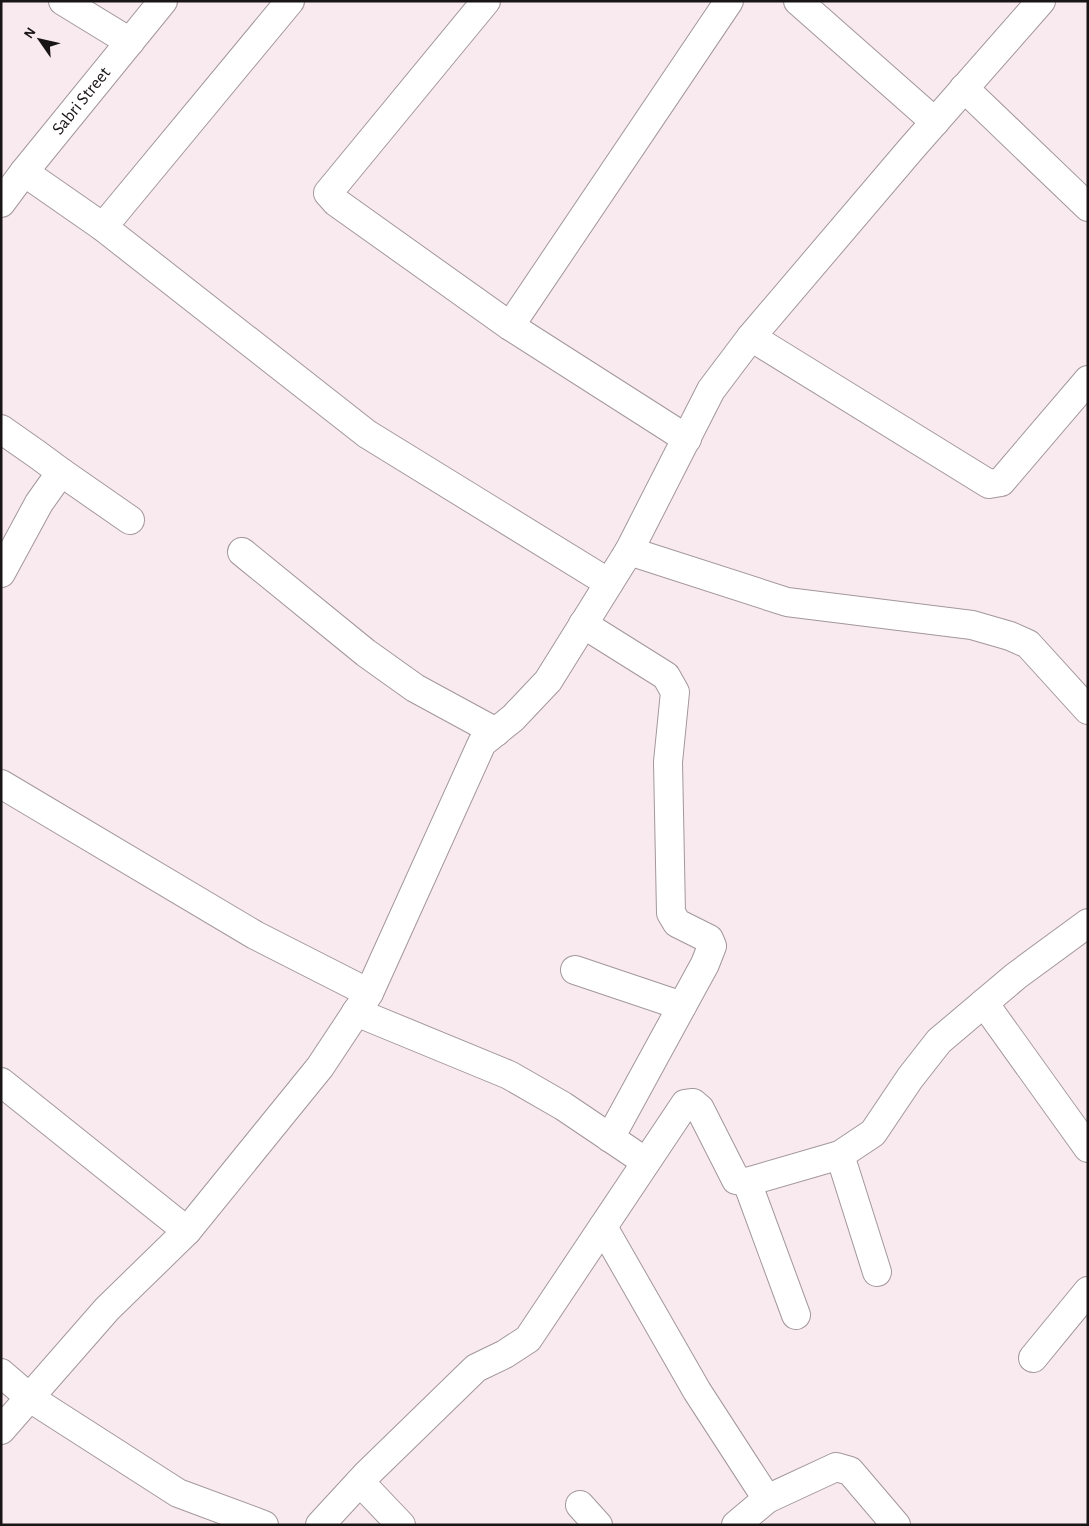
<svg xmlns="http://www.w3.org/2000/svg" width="1089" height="1526" viewBox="0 0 1089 1526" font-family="'Alegreya Sans',sans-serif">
<rect width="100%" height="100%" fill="#f8eaee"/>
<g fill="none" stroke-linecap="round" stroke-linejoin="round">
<defs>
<g id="minor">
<path d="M63,1L130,42"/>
<path d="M486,1L328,193L336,202L510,326L687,439"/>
<path d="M798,1L935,122"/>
<path d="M964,88L1088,207"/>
<path d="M24,172L103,227L367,434L609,583"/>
<path id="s1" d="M1,203L24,172L163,1"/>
<path d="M103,227L290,1"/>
<path d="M510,326L729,1"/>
<path d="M751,337L989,484L1001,482L1088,380"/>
<path d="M1,429L38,455L61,472L39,503L1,573"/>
<path d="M61,472L130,520"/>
<path d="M629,551L787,602L972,625L1010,636L1028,644L1088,710"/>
<path d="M242,552L366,653L415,688L496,732"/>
<path d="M583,624L666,676L675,692L668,762L671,913L677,923L709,939L712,946L705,964L610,1138"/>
<path d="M1,784L255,935L369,993"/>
<path d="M575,970L682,1006"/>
<path d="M984,1003L1088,1148"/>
<path d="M356,1012L509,1075L563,1106L646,1162"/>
<path d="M1,1082L187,1231"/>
<path d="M840,1155L877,1272"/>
<path d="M747,1182L796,1315"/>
<path d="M603,1227L697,1391L767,1499"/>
<path d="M1033,1358L1088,1291"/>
<path d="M1,1373L30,1398L178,1493L264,1525"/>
<path d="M1,1430L107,1309L187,1231L320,1067L369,993L482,743L513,718L548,681L629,551L711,390L751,337L911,149L1041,1"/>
<path d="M360,1482L401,1525"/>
<path d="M580,1505L598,1525"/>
<path d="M320,1525L367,1474L476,1368L505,1354L528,1339L685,1104L693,1103L700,1109L736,1180L747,1182L840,1155L873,1133L910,1078L939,1041L1016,976L1088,923"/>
<path d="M736,1525L767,1499L836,1467L850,1471L896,1525"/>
</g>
</defs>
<use href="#minor" stroke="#a3979a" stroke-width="30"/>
<use href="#minor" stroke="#fff" stroke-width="28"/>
</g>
<g text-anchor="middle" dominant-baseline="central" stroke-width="4" stroke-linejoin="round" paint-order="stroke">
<g font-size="18" fill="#191416" stroke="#f8eaee">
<text stroke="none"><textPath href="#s1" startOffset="130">Sabri Street</textPath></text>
</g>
</g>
<rect width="1089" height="1526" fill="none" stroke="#191416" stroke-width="5"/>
<g transform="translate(40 40) rotate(304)" stroke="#f8eaee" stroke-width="4" paint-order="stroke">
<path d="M0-4L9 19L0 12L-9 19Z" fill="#191416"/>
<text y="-8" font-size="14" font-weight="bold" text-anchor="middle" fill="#191416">N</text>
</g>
</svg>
